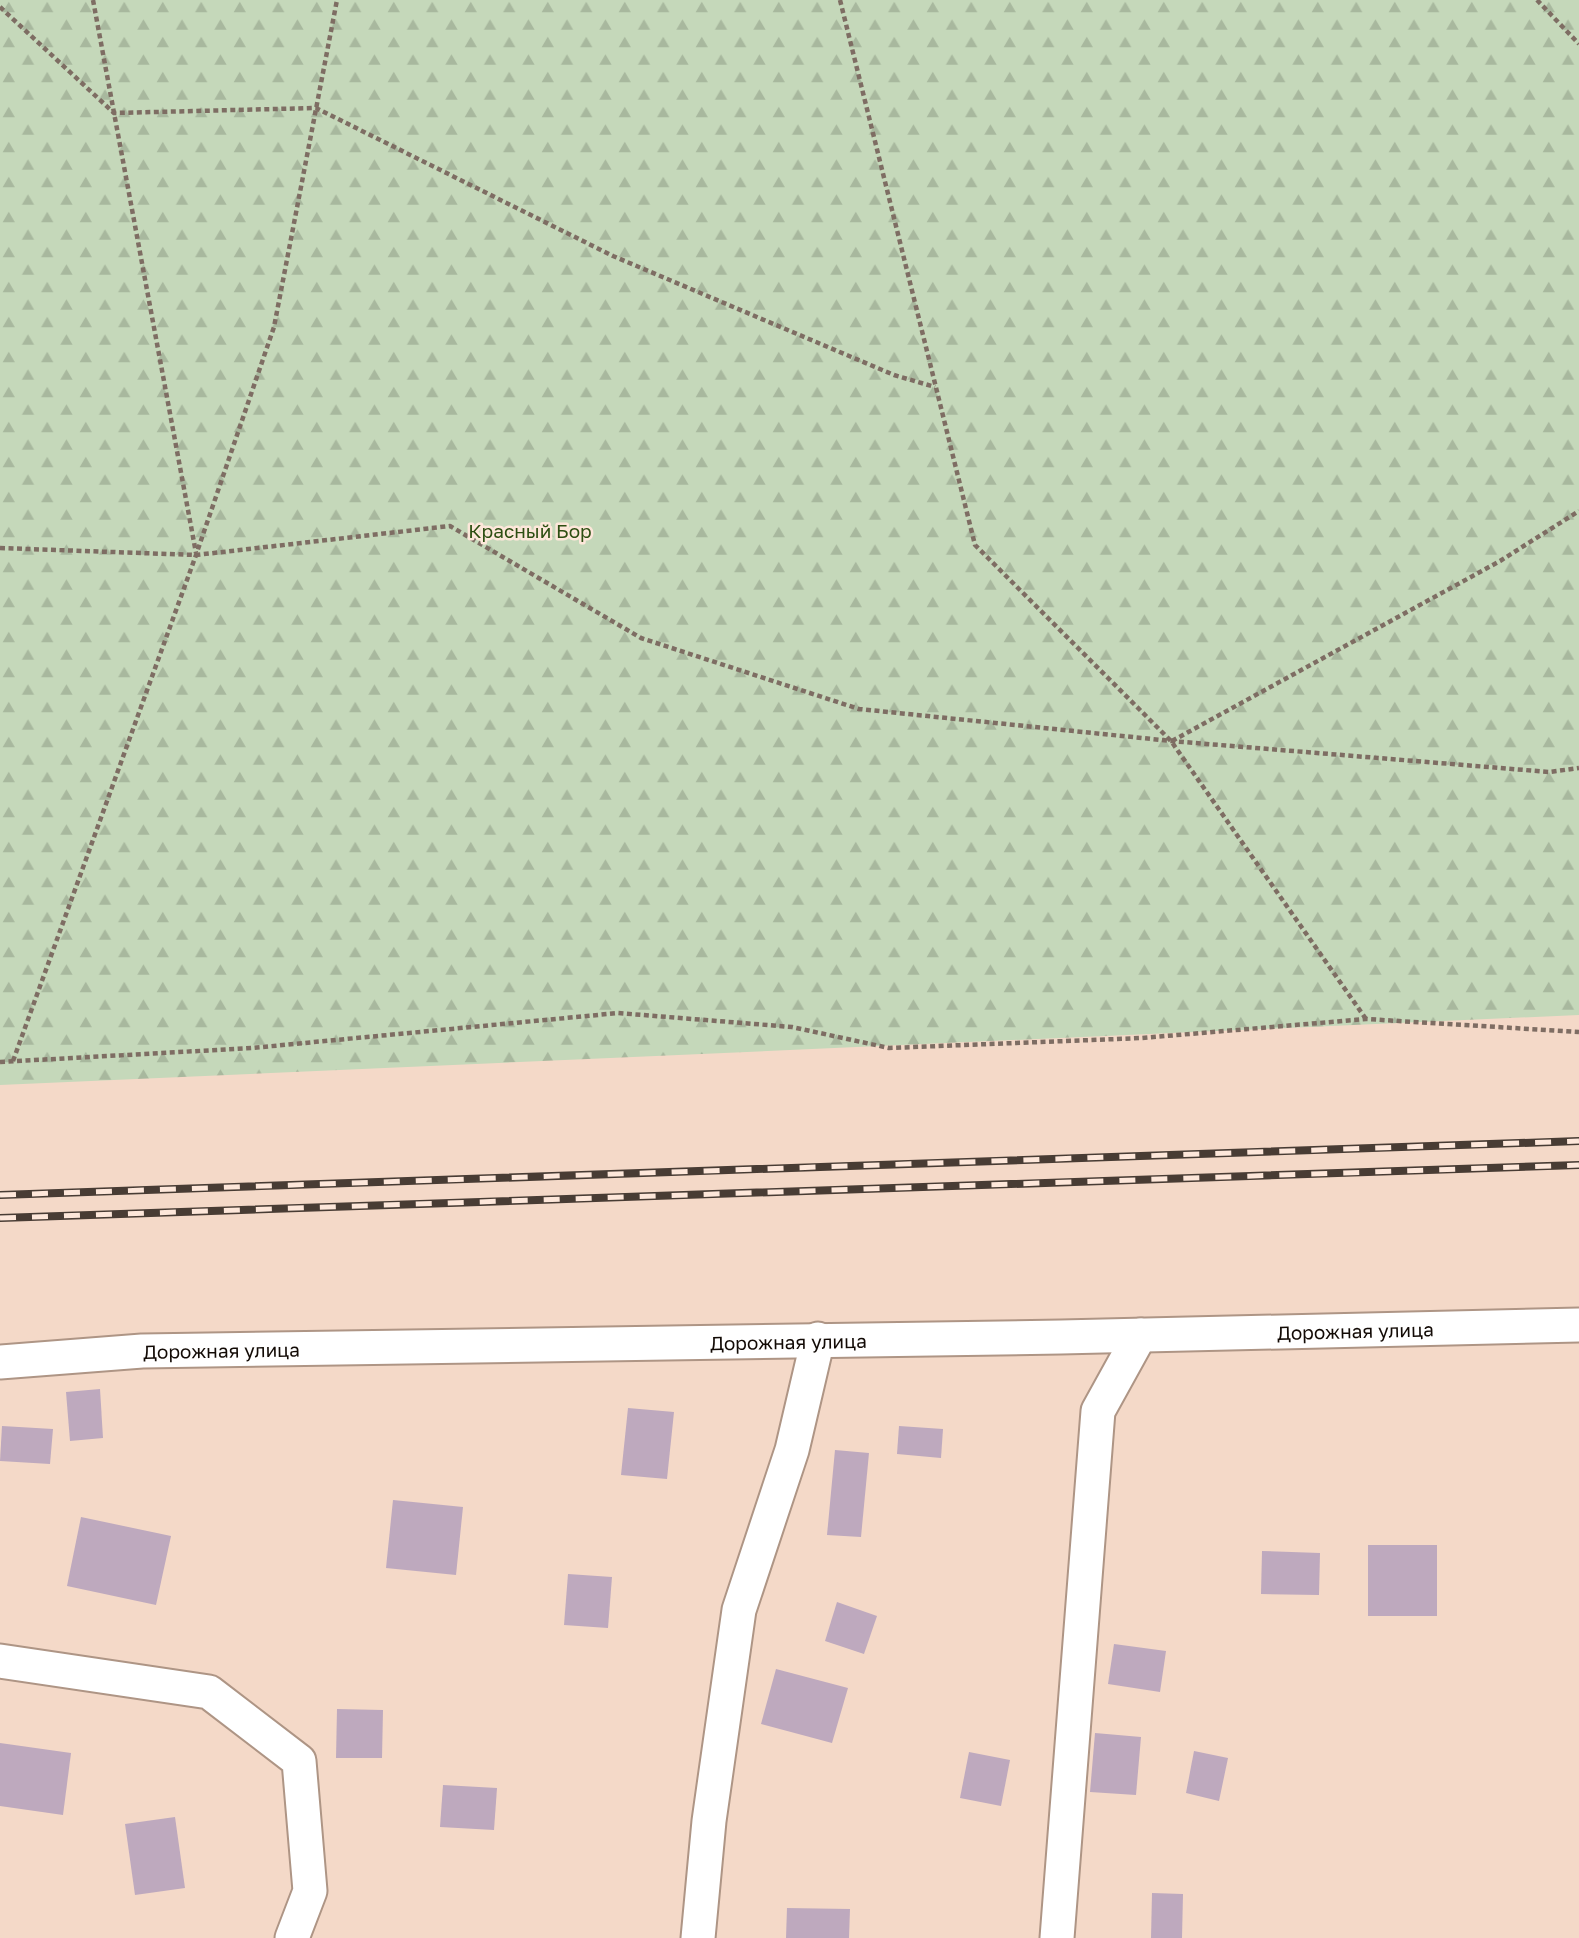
<svg xmlns="http://www.w3.org/2000/svg" width="1579" height="1938" viewBox="0 0 1579 1938" font-family="'Golos Text',sans-serif">
<defs>
<pattern id="forest-firs" width="22" height="20" patternUnits="userSpaceOnUse" patternTransform="scale(1.75)"><rect width="22" height="20" fill="#c5d8ba"/><path d="M5 1l3.5 6h-7zM16 11l3.5 6h-7z" fill="#a8b89e"/></pattern>
</defs>
<rect width="100%" height="100%" fill="#f4d9c8"/>
<path fill="url(#forest-firs)" d="M0,0H1579V1015L0,1085Z"/>
<g fill="#bea9be">
<path d="M100,1389L103,1438L70,1441L66,1392Z"/>
<path d="M628,1408L674,1412L667,1479L621,1475Z"/>
<path d="M2,1426L53,1429L50,1464L0,1461Z"/>
<path d="M899,1426L943,1429L941,1458L897,1454Z"/>
<path d="M835,1450L869,1453L861,1537L827,1535Z"/>
<path d="M393,1500L463,1507L456,1575L386,1568Z"/>
<path d="M81,1517L171,1536L156,1605L67,1586Z"/>
<rect x="1368" y="1545" width="69" height="71"/>
<path d="M1262,1551L1320,1553L1319,1595L1261,1594Z"/>
<path d="M568,1574L612,1577L608,1628L564,1625Z"/>
<path d="M837,1602L877,1616L864,1654L825,1641Z"/>
<path d="M1114,1644L1166,1651L1160,1692L1108,1684Z"/>
<path d="M776,1669L848,1688L832,1743L761,1724Z"/>
<path d="M337,1709L383,1710L382,1758H336Z"/>
<path d="M1095,1733L1141,1737L1136,1795L1090,1792Z"/>
<path d="M0,1743L71,1753L63,1815L0,1806Z"/>
<path d="M1194,1751L1228,1758L1219,1801L1186,1793Z"/>
<path d="M969,1752L1010,1760L1001,1806L960,1798Z"/>
<path d="M443,1785L497,1788L494,1830L440,1827Z"/>
<path d="M175,1817L185,1888L135,1895L125,1824Z"/>
<path d="M1152,1893L1183,1894L1182,1938H1151Z"/>
<path d="M787,1908L850,1909L849,1938H786Z"/>
</g>
<g fill="none" stroke-linecap="round" stroke-linejoin="round">
<defs>
<g id="minor">
<path id="s1" d="M0,1362L142,1351L1061,1337L1579,1325"/>
<path d="M0,1661L209,1692L299,1761L310,1891L292,1938"/>
<path d="M698,1938L709,1821L739,1610L792,1450L818,1339"/>
<path d="M1057,1938L1098,1411L1140,1335"/>
</g>
</defs>
<use href="#minor" stroke="#ae9585" stroke-width="37"/>
<g stroke="#7e6d63" stroke-width="4.5" stroke-dasharray="5 3.5" stroke-linecap="butt">
<path d="M93,0L196,553"/>
<path d="M840,0L975,545L1171,741L1366,1019"/>
<path d="M1537,0L1579,44"/>
<path d="M0,7L114,113L316,108L613,256L894,375L935,387"/>
<path d="M0,548L196,555L450,526L641,638L859,709L1171,741L1549,772L1579,768"/>
<path d="M1172,741L1500,561L1579,511"/>
<path d="M13,1061L196,555L274,327L337,0"/>
<path d="M0,1062L252,1048L618,1013L792,1027L889,1048L1142,1038L1366,1019L1579,1032"/>
</g>
<use href="#minor" stroke="#fff" stroke-width="33"/>
<defs>
<g id="rail">
<path d="M0,1195L1579,1141"/>
<path d="M0,1218L1579,1165"/>
</g>
</defs>
<use href="#rail" stroke="#483c34" stroke-width="8"/>
<use href="#rail" stroke="#fde7da" stroke-width="5" stroke-dasharray="16" stroke-linecap="butt"/>
</g>
<g text-anchor="middle" dominant-baseline="central" stroke-width="5" stroke-linejoin="round" paint-order="stroke">
<g font-size="19" fill="#2d4e12" stroke="#fde7da">
<text x="530" y="530">Красный Бор</text>
</g>
<g font-size="19" fill="#120a05" stroke="#fde7da">
<text stroke="none"><textPath href="#s1" startOffset="1356">Дорожная улица</textPath></text>
<text stroke="none"><textPath href="#s1" startOffset="789">Дорожная улица</textPath></text>
<text stroke="none"><textPath href="#s1" startOffset="222">Дорожная улица</textPath></text>
</g>
</g>
</svg>
